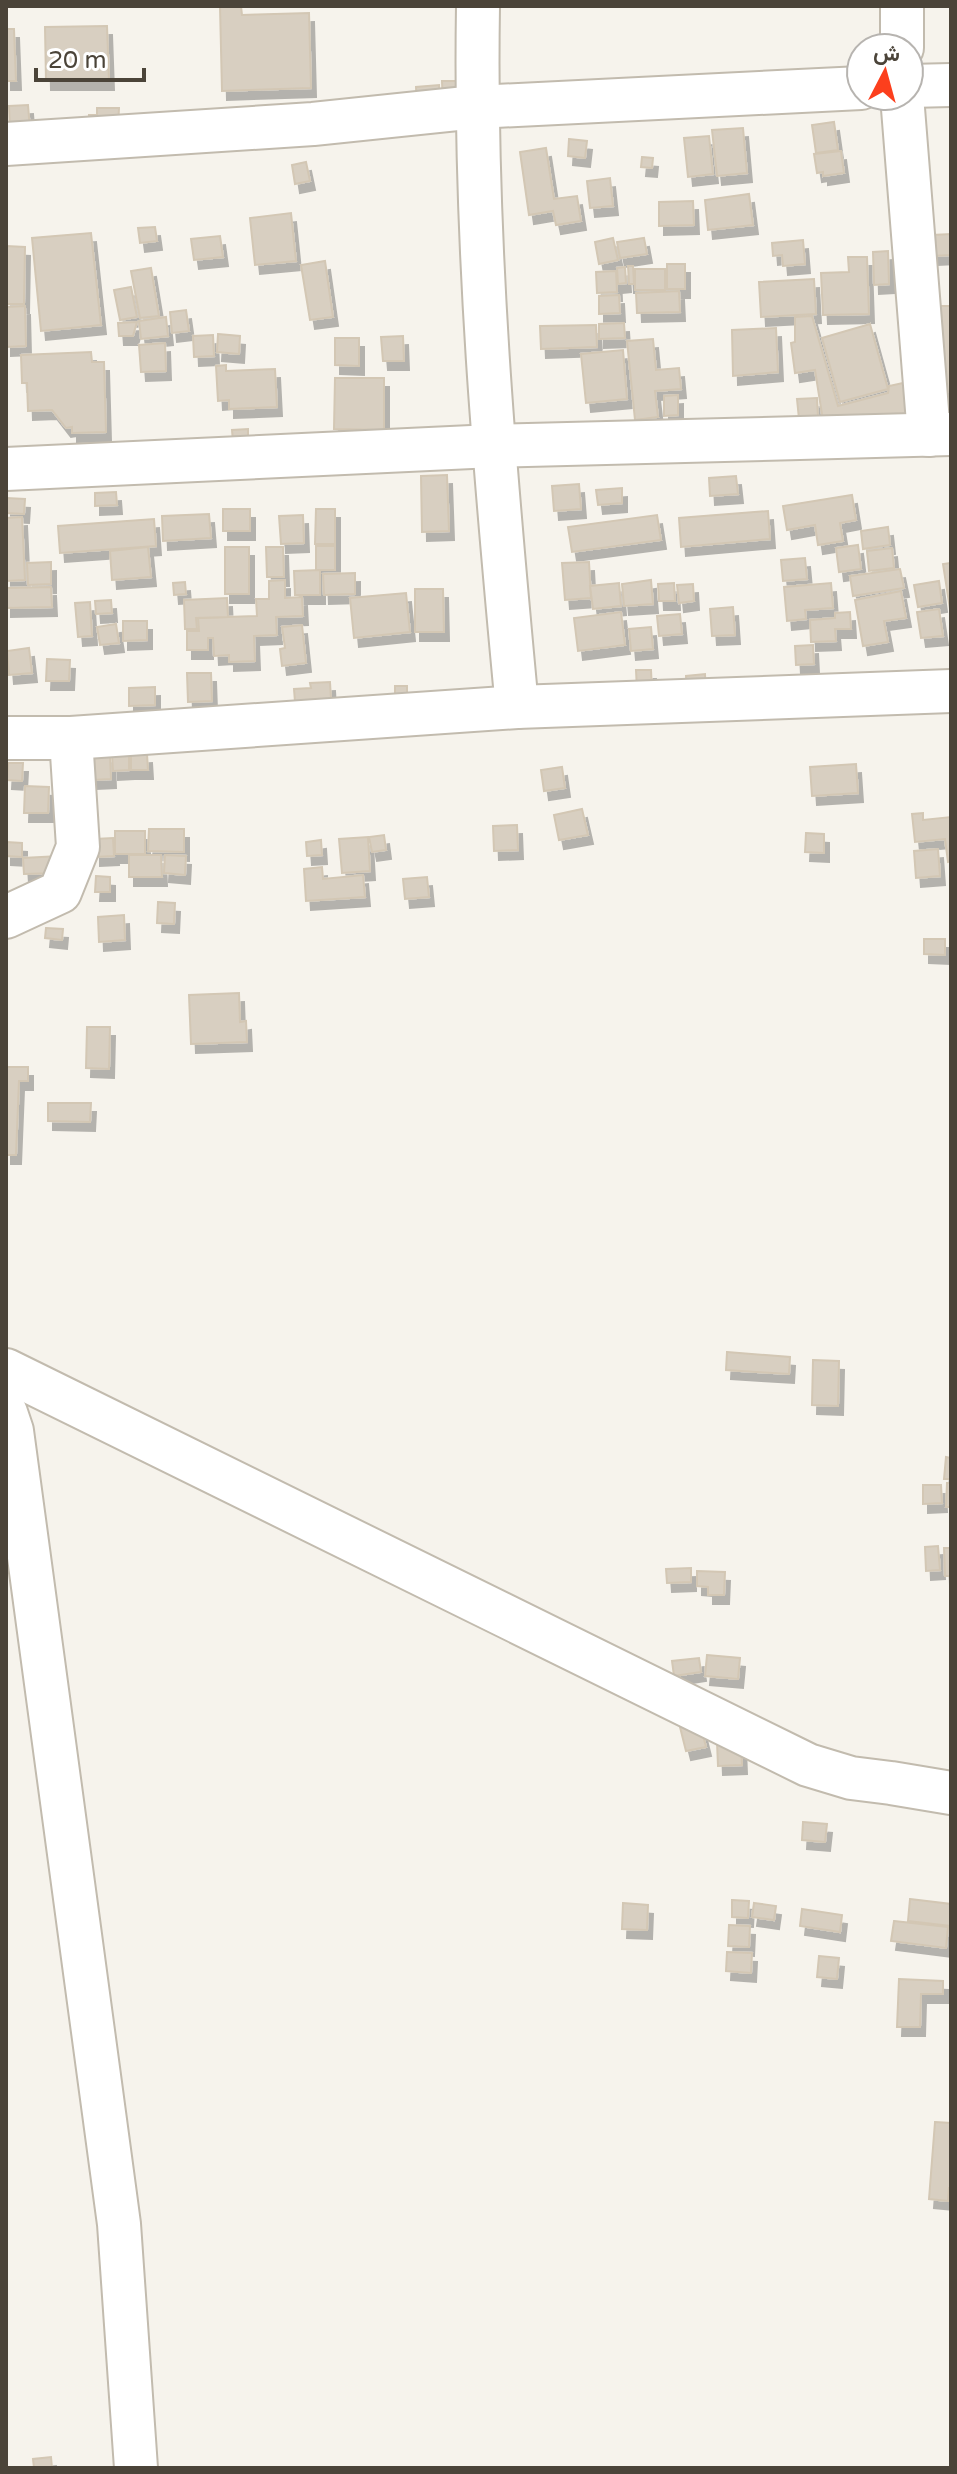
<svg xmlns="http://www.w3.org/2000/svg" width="957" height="2474" viewBox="0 0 957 2474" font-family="'Varela Round',Vazirmatn,sans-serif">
<defs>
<filter id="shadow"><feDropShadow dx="5" dy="9" stdDeviation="0" flood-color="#0004"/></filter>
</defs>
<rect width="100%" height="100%" fill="#f6f3ec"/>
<g fill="#d8cfc1" stroke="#d3c7b4" stroke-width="2" filter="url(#shadow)">
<path d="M220,6H241L242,15L309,13L311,88L222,91Z"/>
<path d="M107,26L109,81H46L45,27Z"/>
<path d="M6,29H14L16,81H6Z"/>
<path d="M442,81H458L459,105L443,106Z"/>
<path d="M439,85L440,105L417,107L416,87Z"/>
<path d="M28,105L30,130L10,131L9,106Z"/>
<path d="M97,108H119L118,127L88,126L89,115H97Z"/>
<path d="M834,122L838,150L816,153L812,125Z"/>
<path d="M743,128L747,173L717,176L712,130Z"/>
<path d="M709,136L713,174L688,177L684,138Z"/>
<path d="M569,139L587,141L585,158L568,156Z"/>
<path d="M546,148L554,199L577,196L581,221L556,225L553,211L529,215L520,152Z"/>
<path d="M841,151L844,173L823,176V172L817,173L814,154Z"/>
<path d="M642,157L653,158L652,168L641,167Z"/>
<path d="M306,162L310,181L295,184L292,165Z"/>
<path d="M610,178L613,206L590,208L587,181Z"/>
<path d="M749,194L753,225L708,230L705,200Z"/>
<path d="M693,201L694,225L659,226V202Z"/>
<path d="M291,213L296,261L255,265L250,218Z"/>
<path d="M155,227L157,241L140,243L138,228Z"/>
<path d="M91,233L101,325L41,331L32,238Z"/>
<path d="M951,234V255L933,256L932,235Z"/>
<path d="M220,236L223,257L194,260L191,239Z"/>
<path d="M613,238L618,260L599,264L595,242Z"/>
<path d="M644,238L647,254L620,258L617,242Z"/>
<path d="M803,240L805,264L783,266L782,255L773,256L772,243Z"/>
<path d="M6,246L25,247L24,304H6Z"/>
<path d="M888,251L889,284L874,285L873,252Z"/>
<path d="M848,257H867L869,314L823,315L821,273L849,272Z"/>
<path d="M325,261L333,317L310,320L301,265Z"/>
<rect x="667" y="264" width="18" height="25"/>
<path d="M628,266H633L634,284H629Z"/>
<path d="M625,267L626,283L618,284L617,268Z"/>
<path d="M151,268L159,316L140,318L131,271Z"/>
<rect x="635" y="269" width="30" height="21"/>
<path d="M616,271L617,292L597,293L596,272Z"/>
<path d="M814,279L816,314L761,317L759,282Z"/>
<path d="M131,287L137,317L120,320L114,290Z"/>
<path d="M679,291L680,312L637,313L636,293Z"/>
<path d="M619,295L620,313L599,314V296Z"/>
<path d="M25,306L26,346L6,347V307Z"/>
<path d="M941,306H951V391L942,392Z"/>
<path d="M186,310L189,331L172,333L170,312Z"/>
<path d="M812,316L838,406L888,393L889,386L903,383L909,419L824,427L815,370L795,373L791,343L795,342V317Z"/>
<path d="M166,317L168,336L141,339L139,321Z"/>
<path d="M137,322L133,336H119L118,323Z"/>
<path d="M624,323L625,338L599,339V324Z"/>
<path d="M870,324L888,389L840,402L822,338Z"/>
<path d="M596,325L597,347L541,349L540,326Z"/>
<path d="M776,328L778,372L733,376L732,330Z"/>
<path d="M218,334L240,336L239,354L217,352Z"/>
<path d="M213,335L214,356L194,357L193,336Z"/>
<path d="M403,336L404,361H383L381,337Z"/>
<path d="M335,338H359V366L335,365Z"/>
<path d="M653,339L656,370L679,368L681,389L655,391L658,417L635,420L627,341Z"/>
<path d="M165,343L166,371L141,372L139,345Z"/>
<path d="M623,350L627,399L586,403L581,354Z"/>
<path d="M91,352L92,362H104L106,432L72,433V427L66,428L52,410L28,411L27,383H22L21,355Z"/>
<path d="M226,365V371L275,369L277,407L229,409V400L218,401L216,366Z"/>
<path d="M335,378H384V430L334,429Z"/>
<path d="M678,395V415L664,416V396Z"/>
<path d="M817,398L818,417L799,419L797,399Z"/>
<path d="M248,429V441L233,442L232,430Z"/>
<path d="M447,475L449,531L422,532L421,476Z"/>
<path d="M736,476L738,494L710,496L709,478Z"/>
<path d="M579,484L581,509L554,511L552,486Z"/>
<path d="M622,488V503L598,505L596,490Z"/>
<path d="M116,492L117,505L95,506V493Z"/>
<path d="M852,495L856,520L840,523L843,541L818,545L815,525L787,530L783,506Z"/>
<path d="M6,498L25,499L24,514L6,513Z"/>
<rect x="223" y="509" width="27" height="22"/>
<path d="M316,509H335V544H315Z"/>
<path d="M768,511L770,539L681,547L679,518Z"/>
<path d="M209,514L211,538L163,541L162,516Z"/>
<path d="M303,515L304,543L281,544L279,516Z"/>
<path d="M657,515L661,540L572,552L568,527Z"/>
<path d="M22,517L25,580L6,581V518Z"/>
<path d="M154,519L156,546L60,553L58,526Z"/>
<path d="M888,527L890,545L863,549L861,531Z"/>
<path d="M858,545L861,569L839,572L836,548Z"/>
<rect x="316" y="546" width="19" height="24"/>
<path d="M148,547L151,577L112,580L110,551Z"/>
<rect x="225" y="547" width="24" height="47"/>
<path d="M266,547H283L284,577H267Z"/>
<path d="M892,548L894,568L869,571L867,551Z"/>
<path d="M805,558L807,579L783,581L781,560Z"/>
<path d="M51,562V584L28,585L27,563Z"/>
<path d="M589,562L591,598L565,600L562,563Z"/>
<path d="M951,563V609H950L943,564Z"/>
<path d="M900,569L904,588L853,596L850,576Z"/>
<path d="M320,570V595H295L294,571Z"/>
<path d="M355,573V594L324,595L323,574Z"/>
<path d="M285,580V598L302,597L303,616L276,617L277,635L254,636L255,661L229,662V655L214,656L213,638H208V650H187V631H199L198,618L257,616L256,599H269V581Z"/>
<path d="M651,580L653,604L624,606L622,584Z"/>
<path d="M939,581L942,603L918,607L914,585Z"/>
<path d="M185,582L186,594L174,595L173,583Z"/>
<path d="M619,583L621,606L593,609L590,586Z"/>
<path d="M674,583L675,601H659L658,584Z"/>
<path d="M831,583L833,608L805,610L806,619L787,621L784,587Z"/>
<path d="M693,584L694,601L679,603L677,585Z"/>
<path d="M51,587L52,607L6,608V588Z"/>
<path d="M415,589H443L444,632H415Z"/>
<path d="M901,591L906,618L884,621L888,642L863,646L855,600Z"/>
<path d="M406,593L410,632L354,638L350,598Z"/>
<path d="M227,598L228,617L196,618L197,629H185L184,600Z"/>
<path d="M111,600L112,613L96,614L95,601Z"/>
<path d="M90,602L92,636L78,637L75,603Z"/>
<path d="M733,607L735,635L712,636L710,609Z"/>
<path d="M939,609L943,636L921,638L917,612Z"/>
<path d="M621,612L625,645L578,651L574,618Z"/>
<path d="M850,612L851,629H835L836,641L811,642L810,620L835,618V613Z"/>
<path d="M680,614L682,634L659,636L657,616Z"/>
<path d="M123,621H147V640L123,641Z"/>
<path d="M116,624L119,643L100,645L97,627Z"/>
<path d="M302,625L306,663L282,666L280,649L285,648L282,627Z"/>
<path d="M651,627L653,649L631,651L629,629Z"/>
<path d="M813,645L814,664L796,665L795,646Z"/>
<path d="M29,648L32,673L9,675L7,651Z"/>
<path d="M47,659L70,660L69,681H46Z"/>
<path d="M636,670H651L652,690H637Z"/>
<path d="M187,673H211L212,701L188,702Z"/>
<path d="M705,674L706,695L687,696L686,676Z"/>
<path d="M330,682L331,699L295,702L294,689L311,688L310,683Z"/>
<rect x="395" y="686" width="12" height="10"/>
<path d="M155,687V705L129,706V688Z"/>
<path d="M110,754L111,779L92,780L91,755Z"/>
<path d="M147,754L148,770H131V755Z"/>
<path d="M112,755H129V770L113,771Z"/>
<path d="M8,763H23L22,781L7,780Z"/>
<path d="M856,764L858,793L812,796L810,767Z"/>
<path d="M562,767L565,788L544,791L541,770Z"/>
<path d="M25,786L49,787L48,813H24Z"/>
<path d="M582,809L588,835L559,840L554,815Z"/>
<path d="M923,813V820L951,817V861L948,862L945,839L915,842L912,814Z"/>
<path d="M517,825L518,850L494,851L493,826Z"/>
<path d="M149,829H184V852L148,851Z"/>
<rect x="115" y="831" width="30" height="23"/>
<path d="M806,833L824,834V853L805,852Z"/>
<path d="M384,835L386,850L372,852L369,837Z"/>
<path d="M368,837L370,871L342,873L339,839Z"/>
<path d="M113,838L114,856L95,857V839Z"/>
<path d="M321,840L322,855L307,856L306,842Z"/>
<path d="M6,842L22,843V857L6,856Z"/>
<path d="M938,849L940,876L916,878L914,851Z"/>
<path d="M129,855H161L162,877H129Z"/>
<path d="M165,855L186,856L185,875L164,873Z"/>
<path d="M59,856V873L24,874L23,858Z"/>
<path d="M322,867L323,879L363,875L365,897L306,901L304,869Z"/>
<path d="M96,876L110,877V892H95Z"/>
<path d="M427,877L429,897L405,899L403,879Z"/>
<path d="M158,902L175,903L174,924L157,923Z"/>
<path d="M124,915L125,940L99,942L98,917Z"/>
<path d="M46,928L63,929L62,940L45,938Z"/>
<path d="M924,939H945V955L924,954Z"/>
<path d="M239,993L240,1022L246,1021L247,1042L191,1044L189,995Z"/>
<path d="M87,1027H110L109,1069L86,1068Z"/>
<path d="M6,1067H28V1081H19L16,1155H6Z"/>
<path d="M48,1103H91L90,1122L48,1121Z"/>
<path d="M727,1352L790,1357L789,1374L726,1370Z"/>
<path d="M813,1360L839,1361L838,1406L812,1405Z"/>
<path d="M946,1457L951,1458V1479H944Z"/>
<path d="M947,1483H951V1507H946Z"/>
<path d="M923,1485H941L942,1503L923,1504Z"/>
<path d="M938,1546L940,1570L926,1571L925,1547Z"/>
<path d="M944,1548H951V1576H945Z"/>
<path d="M691,1568V1582L667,1583L666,1569Z"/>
<path d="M697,1571L725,1572L724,1595H708V1587L697,1586Z"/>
<path d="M707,1655L740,1658L738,1679L705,1676Z"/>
<path d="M699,1658L701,1672L674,1676L672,1661Z"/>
<path d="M700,1723L706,1747L686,1751L680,1727Z"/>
<path d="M741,1741L742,1765L718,1766L717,1742Z"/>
<path d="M803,1822L827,1824L825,1842L802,1840Z"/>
<path d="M910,1899L951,1904V1926L908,1921Z"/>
<path d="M732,1900L749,1901L748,1918L732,1917Z"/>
<path d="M623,1903L648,1905L647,1930L622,1929Z"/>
<path d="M754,1903L776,1906L774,1920L752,1917Z"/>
<path d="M802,1909L842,1915L840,1932L800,1926Z"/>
<path d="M894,1921L948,1927L946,1948L891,1941Z"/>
<path d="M729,1925L750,1926L749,1947L728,1946Z"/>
<path d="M727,1952L752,1953L751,1973L726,1971Z"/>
<path d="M819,1956L839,1958L837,1979L817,1977Z"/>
<path d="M899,1979L943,1981V1994H921L920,2027H897Z"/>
<path d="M935,2122L951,2123V2188H949L948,2201L929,2199Z"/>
<path d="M51,2457L52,2468H34L33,2459Z"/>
</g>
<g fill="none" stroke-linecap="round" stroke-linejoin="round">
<defs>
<g id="minor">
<path d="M478,6C474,241 495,474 517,707"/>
<path d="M902,48V6"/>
<path d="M909,86L951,85"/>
<path d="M902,96L929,435"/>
<path d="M6,144L313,124L476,107L861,88"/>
<path d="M6,469L493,446L951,434"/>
<path d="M6,738H71L517,707L951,691"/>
<path d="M6,917L60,892L78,847L71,738"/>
<path d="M6,1370L808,1765L851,1778L891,1783L951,1793"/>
<path d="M6,1413L12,1431L119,2224L136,2468"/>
</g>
</defs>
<use href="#minor" stroke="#c2bbae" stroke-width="46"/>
<use href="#minor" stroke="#fff" stroke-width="42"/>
</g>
<rect width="957" height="2474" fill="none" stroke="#4b4439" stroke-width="16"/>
<g transform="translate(885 72) rotate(6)"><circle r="38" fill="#ffffff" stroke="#b7b4b0" stroke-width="2"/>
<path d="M0-6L14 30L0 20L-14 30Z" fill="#fc3f1d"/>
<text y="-12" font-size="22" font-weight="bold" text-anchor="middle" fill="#4b4439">ش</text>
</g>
<path d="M36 68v12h108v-12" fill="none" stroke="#4b4439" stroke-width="4"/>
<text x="48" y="68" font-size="24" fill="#4b4439" stroke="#ffffff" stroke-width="6" paint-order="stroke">20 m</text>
</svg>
